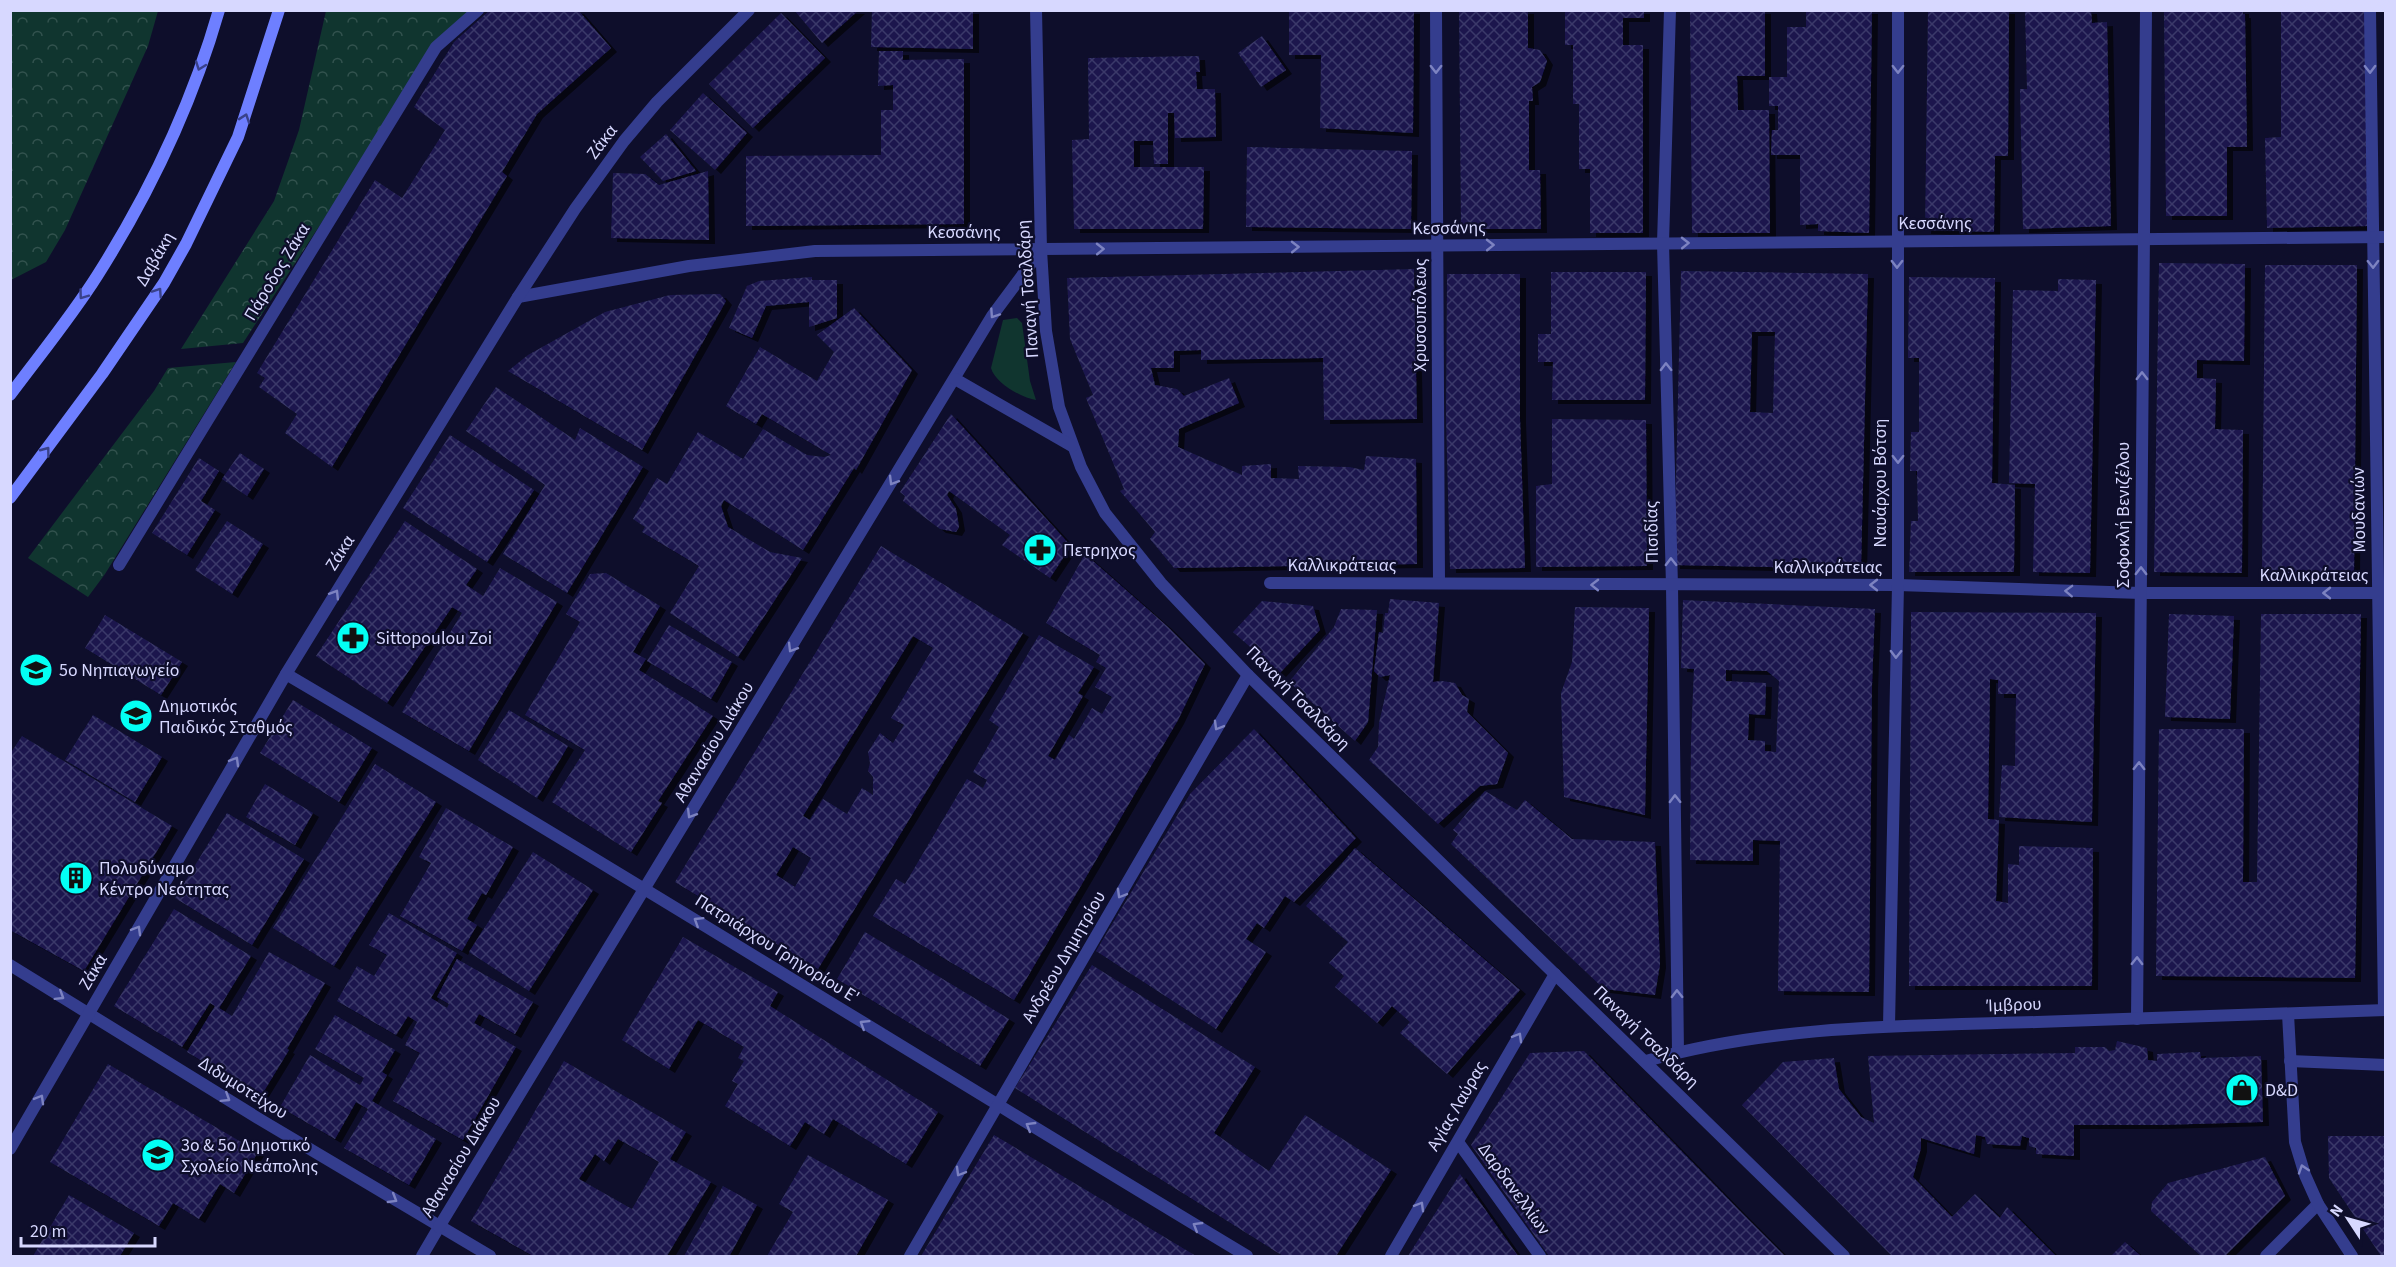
<svg xmlns="http://www.w3.org/2000/svg" width="2396" height="1267" viewBox="0 0 2396 1267" font-family="'Source Sans 3',sans-serif">
<defs>
<pattern id="forest-crowns" width="20" height="18" patternUnits="userSpaceOnUse" patternTransform="scale(1.5)"><rect width="20" height="18" fill="#10352f"/><path d="M2 6a3 3 0 1 1 6 0M12 15a3 3 0 1 1 6 0" fill="none" stroke="#32524e"/></pattern>
<pattern id="building-cross-hatch" width="8" height="8" patternUnits="userSpaceOnUse" patternTransform="scale(1.5)"><rect width="8" height="8" fill="#1b184e"/><path d="M0 0l8 8M0 8l8-8" fill="none" stroke="#3b3969"/></pattern>
<filter id="shadow"><feDropShadow dx="6" dy="4" stdDeviation="0" flood-color="#0009"/></filter>
</defs>
<rect width="100%" height="100%" fill="#0e0e2b"/>
<path fill="#10352f" d="M1017,318L1022,323L1030,381L1036,400C1022,398 995,383 991,368L1003,320Z"/>
<g fill="url(#forest-crowns)">
<path d="M11,10L158,11L148,46L65,230L46,262L11,280Z"/>
<path d="M326,11H474L436,47L243,343L181,349L274,201L299,130Z"/>
<path d="M236,362L105,574L88,597L28,558L154,391L168,368Z"/>
</g>
<g fill="url(#building-cross-hatch)" fill-rule="evenodd" filter="url(#shadow)">
<path d="M490,10H578L611,48L537,114L502,172L507,176L332,467L285,433L297,414L259,387L265,378L257,373L375,180L402,198L445,130L414,107L454,42Z"/>
<path d="M794,10H859L822,43Z"/>
<path d="M872,10H973V49L871,47Z"/>
<path d="M1289,10H1414L1413,133L1320,128L1321,55H1289Z"/>
<path d="M1459,10H1528V48L1540,50L1547,61L1540,82L1532,87L1533,101H1529V170H1540L1541,229H1461Z"/>
<path d="M1565,10H1644V18H1623V45H1643V233H1590V169H1579V104H1573V45H1565Z"/>
<path d="M1690,10H1765V76H1737L1738,110H1769L1770,233H1692Z"/>
<path d="M1806,10H1872L1869,233L1818,231V224L1800,225V155H1771L1772,130H1778V106H1769V77H1787V27H1806Z"/>
<path d="M1928,10H2009L2008,156H1995L1994,232L1925,230Z"/>
<path d="M2025,10H2091L2092,23L2107,22L2111,226L2023,229L2020,89H2027Z"/>
<path d="M2164,10H2243V14H2245L2247,147H2227V216H2166Z"/>
<path d="M2281,10H2365L2368,226L2267,228L2265,138L2281,137Z"/>
<path d="M781,13L825,58L753,128L709,84Z"/>
<path d="M1262,36L1286,70L1261,87L1238,53Z"/>
<path d="M879,51H903V60L964,59V224L746,226V156L881,155V110H893V85L878,86Z"/>
<path d="M1199,56L1200,72H1196L1197,89H1215L1216,137L1175,138L1174,113H1168V164H1154L1153,141H1134V167H1204L1203,229H1074L1072,140L1089,139L1088,58Z"/>
<path d="M703,93L747,133L715,170L670,130Z"/>
<path d="M666,134L696,171L663,181L640,157Z"/>
<path d="M1247,147L1412,151L1411,229L1246,227Z"/>
<path d="M708,171L709,240L611,238L613,173L645,174L659,185Z"/>
<path d="M2159,263L2245,264L2244,361L2197,360V378L2216,379L2215,429L2243,430L2242,573L2154,572Z"/>
<path d="M2265,265H2357L2354,574L2262,573Z"/>
<path d="M1414,269L1417,419L1324,420L1323,358L1201,360V350L1174,351V368H1151L1155,385L1177,389L1184,396L1229,378L1239,403L1179,429L1178,447L1242,475V466L1271,464V478L1299,479L1298,466L1349,467L1364,470L1366,456L1416,459L1417,564L1174,568L1150,539L1155,532L1120,491L1124,489L1086,398L1093,395L1070,339L1067,278Z"/>
<path d="M1681,271L1868,274L1861,569L1674,565ZM1752,332H1775L1773,413L1750,412Z"/>
<path d="M1551,272H1646L1645,400H1552L1553,362H1538V334H1551Z"/>
<path d="M1447,274H1520V418L1525,568L1450,569L1446,418Z"/>
<path d="M812,277V280H837V318L809,327V302L766,306L752,338L729,328L747,286L759,281Z"/>
<path d="M1909,277L1995,278L1992,483L2015,485L2014,572H1909L1911,521H1918L1917,471H1910L1911,432H1919V358H1908Z"/>
<path d="M2058,279L2096,280L2090,573L2033,572L2035,484L2009,483L2013,290L2058,291Z"/>
<path d="M720,294L726,301L642,450L508,371L528,355L605,312L670,295Z"/>
<path d="M854,308L912,370L856,470L854,468L803,550L724,500L721,506L728,527L770,552L802,558L738,657L670,613L699,566L642,532L645,527L633,519L657,478L667,484L698,432L743,459L763,429L807,455L824,457L831,455L762,414L756,424L726,406L760,347L817,381L834,352L817,335Z"/>
<path d="M496,387L575,440L580,428L643,467L567,593L503,554L545,485L466,431Z"/>
<path d="M951,414L1071,546L1050,578L1002,545L1010,535L949,491L947,495L956,509L959,527L956,532L940,529L903,501L905,496L900,492Z"/>
<path d="M1552,419L1646,420L1647,566L1536,567V486L1552,484Z"/>
<path d="M450,435L534,490L487,562L403,508Z"/>
<path d="M240,453L264,469L247,496L222,479Z"/>
<path d="M199,458L219,471L201,501L215,510L187,555L152,533Z"/>
<path d="M227,521L263,544L232,594L195,570Z"/>
<path d="M405,521L477,569L466,585L483,596L500,568L557,602L469,751L402,712L462,613L452,607L387,703L316,656Z"/>
<path d="M881,546L1023,633L818,969L675,882ZM913,636L933,648L891,718L904,725L893,743L880,733L868,752L870,763L868,771L873,777V795L862,788L847,814L823,799L810,820L803,816ZM793,847L811,858L795,887L776,875Z"/>
<path d="M1085,554L1168,627L1205,664L1178,720L1014,1000L873,916L896,879L905,884L967,779L983,788L987,780L973,772L999,727L989,720L1039,635L1094,667L1078,693L1083,696L1048,756L1055,760L1069,735L1074,739L1092,708L1102,714L1112,697L1095,687L1106,668L1096,662L1100,655L1046,623Z"/>
<path d="M606,573L660,606L633,652L646,659L639,670L713,716L658,801L662,803L631,852L552,802L585,750L525,715L580,622L566,614L590,574Z"/>
<path d="M1390,599L1439,603L1433,682L1442,681L1455,683L1462,695L1469,699L1467,712L1508,753L1497,784L1480,786L1438,824L1369,760L1378,747L1379,723L1390,675L1380,677L1374,671L1379,632L1383,633L1385,613H1388Z"/>
<path d="M1683,600L1875,609L1872,685L1869,992L1778,991L1780,841L1753,840V861L1690,860L1691,738L1694,669L1681,668ZM1726,670L1767,671L1779,681L1776,752L1765,751V741L1748,740L1749,714L1765,715L1766,683L1726,681Z"/>
<path d="M1262,601L1313,606L1320,630L1280,673L1233,632Z"/>
<path d="M1575,607L1649,608L1645,815L1564,797L1561,693L1572,662Z"/>
<path d="M1341,609L1377,610L1368,722L1355,741L1289,682L1334,627Z"/>
<path d="M1911,612L2096,613L2092,822L1999,817L2002,765L2015,766L2016,694H1998V680L1990,679L1988,819L1999,820L1996,901L2008,903V864L2019,865V846L2093,848L2092,986H1909Z"/>
<path d="M2169,614L2234,616L2230,719L2165,717Z"/>
<path d="M2261,614H2361L2355,978L2156,976L2159,729H2244L2243,882H2257Z"/>
<path d="M105,615L182,662L161,695L85,648Z"/>
<path d="M669,625L732,662L711,699L647,661Z"/>
<path d="M293,700L372,748L339,802L260,753Z"/>
<path d="M509,710L568,746L537,798L478,760Z"/>
<path d="M93,715L162,757L135,802L65,760Z"/>
<path d="M1254,729L1356,838L1294,902L1285,896L1264,928L1257,923L1246,939L1266,952L1216,1029L1096,951L1190,794Z"/>
<path d="M22,736L172,826L84,971L10,930V754Z"/>
<path d="M375,764L436,802L334,966L273,928Z"/>
<path d="M265,784L313,813L295,845L246,817Z"/>
<path d="M1485,791L1517,810L1525,800L1572,839L1655,842L1660,964L1655,995L1604,989L1451,844L1458,834L1453,830Z"/>
<path d="M446,808L513,847L486,895L482,893L467,919L477,925L462,951L400,916L431,863L419,857Z"/>
<path d="M227,813L304,859L252,945L175,898Z"/>
<path d="M1355,848L1520,990L1447,1074L1400,1033L1410,1022L1392,1006L1377,1023L1335,987L1344,976L1329,963L1348,942L1306,906Z"/>
<path d="M533,852L593,890L529,991L469,952Z"/>
<path d="M174,909L251,956L219,1008L232,1016L269,952L325,983L287,1049L289,1050L261,1096L187,1052L215,1006L210,1003L182,1047L114,1006Z"/>
<path d="M389,913L457,953L431,998L447,1008L449,1004L437,997L457,959L533,1002L515,1034L479,1014L474,1023L516,1047L463,1140L393,1101L420,1053L405,1045L417,1022L408,1016L396,1035L337,1001L357,966L374,976L387,955L369,945Z"/>
<path d="M865,932L1009,1019L980,1066L837,979Z"/>
<path d="M683,937L778,992L770,1006L938,1112L906,1164L833,1119L824,1134L805,1122L790,1146L725,1106L738,1084L732,1081L744,1061L738,1058L744,1047L698,1020L669,1069L622,1040Z"/>
<path d="M1092,965L1255,1067L1214,1133L1269,1171L1305,1115L1391,1170L1336,1256H1283L1015,1088Z"/>
<path d="M335,1015L395,1050L382,1072L387,1075L372,1101L436,1139L409,1185L344,1148L368,1109L356,1102L335,1139L280,1107L310,1055L360,1085L364,1078L315,1049Z"/>
<path d="M2117,1041L2147,1048L2148,1060L2157,1061V1054L2200,1052L2201,1058L2261,1056L2263,1122L2159,1125H2074V1156L2036,1154V1148L2029,1146V1138L2022,1136L2020,1146L1987,1144L1985,1137L1976,1135L1974,1154L1921,1138V1148L1913,1177L1952,1217L1975,1194L2000,1218L2007,1207L2056,1256H1892L1742,1105L1783,1062L1834,1058L1839,1089L1861,1117L1874,1123L1868,1056L2075,1053V1047H2105L2109,1051L2115,1050Z"/>
<path d="M1584,1051L1740,1211L1785,1256H1549L1471,1145L1530,1053Z"/>
<path d="M564,1061L686,1132L670,1159L711,1182L667,1256H533L471,1221ZM618,1139L659,1162L632,1209L579,1179L595,1154L604,1161Z"/>
<path d="M108,1064L258,1152L234,1193L220,1184L199,1219L173,1203L159,1226L50,1162Z"/>
<path d="M994,1135L1091,1193L1196,1256H921Z"/>
<path d="M2328,1136H2385V1256H2381L2329,1178Z"/>
<path d="M808,1155L888,1200L856,1256H767L793,1212L779,1204Z"/>
<path d="M2265,1157L2285,1196L2225,1256H2201L2151,1211L2152,1202L2168,1183Z"/>
<path d="M1460,1174L1518,1256H1408Z"/>
<path d="M723,1186L757,1205L730,1255L733,1256H684Z"/>
<path d="M69,1195L134,1233L120,1256H33Z"/>
<path d="M2125,1242L2141,1256H2111Z"/>
</g>
<g fill="none" stroke-linecap="round" stroke-linejoin="round">
<path stroke="#343d8e" stroke-width="12" d="M2290,1061L2386,1065"/>
<g stroke="#343d8e" stroke-width="12">
<path d="M119,565L436,47L478,10"/>
<path d="M422,1256L439,1227"/>
<path d="M2266,1256L2318,1204"/>
</g>
<g stroke="#343d8e" stroke-width="12">
<path d="M1436,10L1439,583"/>
<path d="M1670,10L1663,243L1672,586L1678,1052"/>
<path d="M2370,10L2384,1010"/>
<path d="M518,297L689,266L815,251L2386,237"/>
<path d="M1270,583L1898,585L2141,593H2386"/>
<path d="M286,674C609,864 926,1063 1247,1256"/>
<path d="M10,965L261,1120L490,1256"/>
<path d="M2288,1014L2295,1142L2305,1175L2318,1204L2352,1256"/>
<path d="M2137,1019L2146,10"/>
<path d="M1889,1026L1898,585V10"/>
<path d="M1646,1061C1772,1025 1906,1026 2037,1022C2153,1019 2269,1014 2386,1010"/>
<path d="M1458,1142L1540,1256"/>
<path d="M10,1149L286,674L518,297L575,209L624,141L657,102L749,10"/>
<path d="M439,1227L992,316L1041,250"/>
<path d="M910,1256L1248,675"/>
<path d="M1391,1256L1555,974"/>
</g>
<g stroke="#343d8e" stroke-width="12">
<path d="M1036,10L1041,250L1046,331L1059,407L1081,467L1105,513L1161,583L1248,675L1844,1256"/>
<path d="M955,379L1072,446"/>
</g>
<g stroke="#6e7fff" stroke-width="12">
<path d="M10,395C39,356 71,317 97,276C149,194 192,104 219,10"/>
<path d="M10,498L102,374L164,283L186,244L238,137L279,10"/>
</g>
</g>
<defs><path id="oneway-chevron" d="M-2-3.5L2.5 0L-2 3.5" fill="none" stroke-width="1.6" stroke-linecap="round" stroke-linejoin="round" transform="scale(1.5)"/></defs>
<g stroke="#39418a">
<use href="#oneway-chevron" transform="translate(200 66) rotate(110)"/>
<use href="#oneway-chevron" transform="translate(245 118) rotate(-71)"/>
<use href="#oneway-chevron" transform="translate(158 292) rotate(-56)"/>
<use href="#oneway-chevron" transform="translate(83 295) rotate(126)"/>
<use href="#oneway-chevron" transform="translate(46 451) rotate(-53)"/>
</g>
<g stroke="#7d83c1">
<use href="#oneway-chevron" transform="translate(1436 69) rotate(90)"/>
<use href="#oneway-chevron" transform="translate(1898 69) rotate(90)"/>
<use href="#oneway-chevron" transform="translate(2370 69) rotate(89)"/>
<use href="#oneway-chevron" transform="translate(1685 243) rotate(-1)"/>
<use href="#oneway-chevron" transform="translate(1490 245) rotate(-1)"/>
<use href="#oneway-chevron" transform="translate(1295 247) rotate(-1)"/>
<use href="#oneway-chevron" transform="translate(1100 249) rotate(-1)"/>
<use href="#oneway-chevron" transform="translate(1897 264) rotate(90)"/>
<use href="#oneway-chevron" transform="translate(2373 264) rotate(89)"/>
<use href="#oneway-chevron" transform="translate(994 314) rotate(124)"/>
<use href="#oneway-chevron" transform="translate(1666 367) rotate(-91)"/>
<use href="#oneway-chevron" transform="translate(2142 376) rotate(-90)"/>
<use href="#oneway-chevron" transform="translate(1898 459) rotate(90)"/>
<use href="#oneway-chevron" transform="translate(893 481) rotate(121)"/>
<use href="#oneway-chevron" transform="translate(1671 562) rotate(-91)"/>
<use href="#oneway-chevron" transform="translate(2141 571) rotate(-90)"/>
<use href="#oneway-chevron" transform="translate(1595 585) rotate(-179)"/>
<use href="#oneway-chevron" transform="translate(1874 585) rotate(180)"/>
<use href="#oneway-chevron" transform="translate(2069 591) rotate(-178)"/>
<use href="#oneway-chevron" transform="translate(2327 593) rotate(-180)"/>
<use href="#oneway-chevron" transform="translate(335 594) rotate(-58)"/>
<use href="#oneway-chevron" transform="translate(792 648) rotate(121)"/>
<use href="#oneway-chevron" transform="translate(1896 654) rotate(91)"/>
<use href="#oneway-chevron" transform="translate(1218 726) rotate(120)"/>
<use href="#oneway-chevron" transform="translate(235 761) rotate(-60)"/>
<use href="#oneway-chevron" transform="translate(2139 766) rotate(-89)"/>
<use href="#oneway-chevron" transform="translate(1675 799) rotate(-91)"/>
<use href="#oneway-chevron" transform="translate(691 814) rotate(121)"/>
<use href="#oneway-chevron" transform="translate(1121 894) rotate(120)"/>
<use href="#oneway-chevron" transform="translate(698 921) rotate(-148)"/>
<use href="#oneway-chevron" transform="translate(137 930) rotate(-60)"/>
<use href="#oneway-chevron" transform="translate(2137 961) rotate(-89)"/>
<use href="#oneway-chevron" transform="translate(1677 994) rotate(-91)"/>
<use href="#oneway-chevron" transform="translate(60 996) rotate(32)"/>
<use href="#oneway-chevron" transform="translate(864 1024) rotate(-148)"/>
<use href="#oneway-chevron" transform="translate(1518 1037) rotate(-60)"/>
<use href="#oneway-chevron" transform="translate(226 1098) rotate(32)"/>
<use href="#oneway-chevron" transform="translate(40 1099) rotate(-60)"/>
<use href="#oneway-chevron" transform="translate(1030 1126) rotate(-149)"/>
<use href="#oneway-chevron" transform="translate(2303 1169) rotate(-108)"/>
<use href="#oneway-chevron" transform="translate(960 1172) rotate(120)"/>
<use href="#oneway-chevron" transform="translate(393 1199) rotate(31)"/>
<use href="#oneway-chevron" transform="translate(1420 1206) rotate(-60)"/>
<use href="#oneway-chevron" transform="translate(1197 1226) rotate(-149)"/>
</g>
<defs>
<symbol id="pharmacy-disc" viewBox="-11 -11 22 22"><circle r="9.5" fill="#03fff4" stroke="#0e0e2b"/><path d="M-2-6h4v4h4v4h-4v4h-4v-4h-4v-4h4Z" fill="#111"/></symbol>
<symbol id="school-disc" viewBox="-11 -11 22 22"><circle r="9.5" fill="#03fff4" stroke="#0e0e2b"/><path d="M0-5L7-2L0 1L-7-2ZM-4 1L0 2.5L4 1V4Q0 6-4 4Z" fill="#111"/></symbol>
<symbol id="building-disc" viewBox="-11 -11 22 22"><circle r="9.5" fill="#03fff4" stroke="#0e0e2b"/><path d="M-4-6H4V6H1V3H-1V6H-4ZM-2.5-4.3h1.7v1.8h-1.7ZM.8-4.3h1.7v1.8H.8ZM-2.5-1h1.7V.8h-1.7ZM.8-1h1.7V.8H.8Z" fill="#111"/></symbol>
<symbol id="shop-disc" viewBox="-11 -11 22 22"><circle r="9.5" fill="#03fff4" stroke="#0e0e2b"/><path d="M-5-2.5h2.3a2.7 3.5 0 0 1 5.4 0H5L5.5 6h-11ZM-1.5-2.5h3a1.5 2.3 0 0 0-3 0Z" fill="#111"/></symbol>
</defs>
<g fill-rule="evenodd">
<use href="#pharmacy-disc" x="1021" y="531" width="38" height="38"/>
<use href="#pharmacy-disc" x="334" y="619" width="38" height="38"/>
<use href="#school-disc" x="17" y="651" width="38" height="38"/>
<use href="#school-disc" x="117" y="697" width="38" height="38"/>
<use href="#building-disc" x="57" y="859" width="38" height="38"/>
<use href="#shop-disc" x="2223" y="1071" width="38" height="38"/>
<use href="#school-disc" x="139" y="1136" width="38" height="38"/>
</g>
<g text-anchor="middle" dominant-baseline="central" stroke-width="4.5" stroke-linejoin="round" paint-order="stroke">
<g font-size="18" fill="#d7d8ff" stroke="#0e0e2b">
<text transform="translate(602 142) rotate(-53)">Ζάκα</text>
<text x="1935" y="223">Κεσσάνης</text>
<text transform="translate(1449 228) rotate(-1)">Κεσσάνης</text>
<text x="964" y="232">Κεσσάνης</text>
<text transform="translate(155 259) rotate(-60)">Δαβάκη</text>
<text transform="translate(277 272) rotate(-59)">Πάροδος Ζάκα</text>
<text transform="translate(1028 289) rotate(-94)">Παναγή Τσαλδάρη</text>
<text transform="translate(1420 315) rotate(-90)">Χρυσουπόλεως</text>
<text transform="translate(1880 483) rotate(-90)">Ναυάρχου Βότση</text>
<text transform="translate(2359 510) rotate(-91)">Μουδανιών</text>
<text transform="translate(2123 515) rotate(-90)">Σοφοκλή Βενιζέλου</text>
<text transform="translate(1652 532) rotate(-91)">Πισιδίας</text>
<text transform="translate(340 553) rotate(-58)">Ζάκα</text>
<text x="1342" y="565">Καλλικράτειας</text>
<text x="1828" y="567">Καλλικράτειας</text>
<text x="2314" y="575">Καλλικράτειας</text>
<text transform="translate(1298 698) rotate(45)">Παναγή Τσαλδάρη</text>
<text transform="translate(714 742) rotate(-59)">Αθανασίου Διάκου</text>
<text transform="translate(777 949) rotate(32)">Πατριάρχου Γρηγορίου Ε'</text>
<text transform="translate(1064 957) rotate(-60)">Ανδρέου Δημητρίου</text>
<text transform="translate(93 972) rotate(-60)">Ζάκα</text>
<text transform="translate(2014 1005) rotate(-2)">Ίμβρου</text>
<text transform="translate(1646 1037) rotate(44)">Παναγή Τσαλδάρη</text>
<text transform="translate(243 1088) rotate(32)">Διδυμοτείχου</text>
<text transform="translate(1457 1106) rotate(-60)">Αγίας Λαύρας</text>
<text transform="translate(461 1157) rotate(-59)">Αθανασίου Διάκου</text>
<text transform="translate(1514 1189) rotate(54)">Δαρδανελλίων</text>
</g>
<g font-size="18" fill="#d7d8ff" stroke="#0e0e2b" text-anchor="start">
<text x="1063" y="550">Πετρηχος</text>
<text x="376" y="638">Sittopoulou Zoi</text>
<text x="59" y="670">5ο Νηπιαγωγείο</text>
<text x="159" y="706">Δημοτικός<tspan x="159" dy="21">Παιδικός Σταθμός</tspan></text>
<text x="99" y="868">Πολυδύναμο<tspan x="99" dy="21">Κέντρο Νεότητας</tspan></text>
<text x="2265" y="1090">D&amp;D</text>
<text x="181" y="1145">3ο &amp; 5ο Δημοτικό<tspan x="181" dy="21">Σχολείο Νεάπολης</tspan></text>
</g>
</g>
<rect width="2396" height="1267" fill="none" stroke="#d7d8ff" stroke-width="24"/>
<g transform="translate(2348 1219) rotate(306)" stroke="#0e0e2b" stroke-width="4.5" paint-order="stroke">
<path d="M0-4.5L10 22L0 15L-10 22Z" fill="#d7d8ff"/>
<text y="-9" font-size="16" font-weight="bold" text-anchor="middle" fill="#d7d8ff">N</text>
</g>
<path d="M21 1237v9h134v-9" fill="none" stroke="#d7d8ff" stroke-width="3"/>
<text x="30" y="1237" font-size="18" fill="#d7d8ff" stroke="#0e0e2b" stroke-width="4.5" paint-order="stroke">20 m</text>
</svg>
